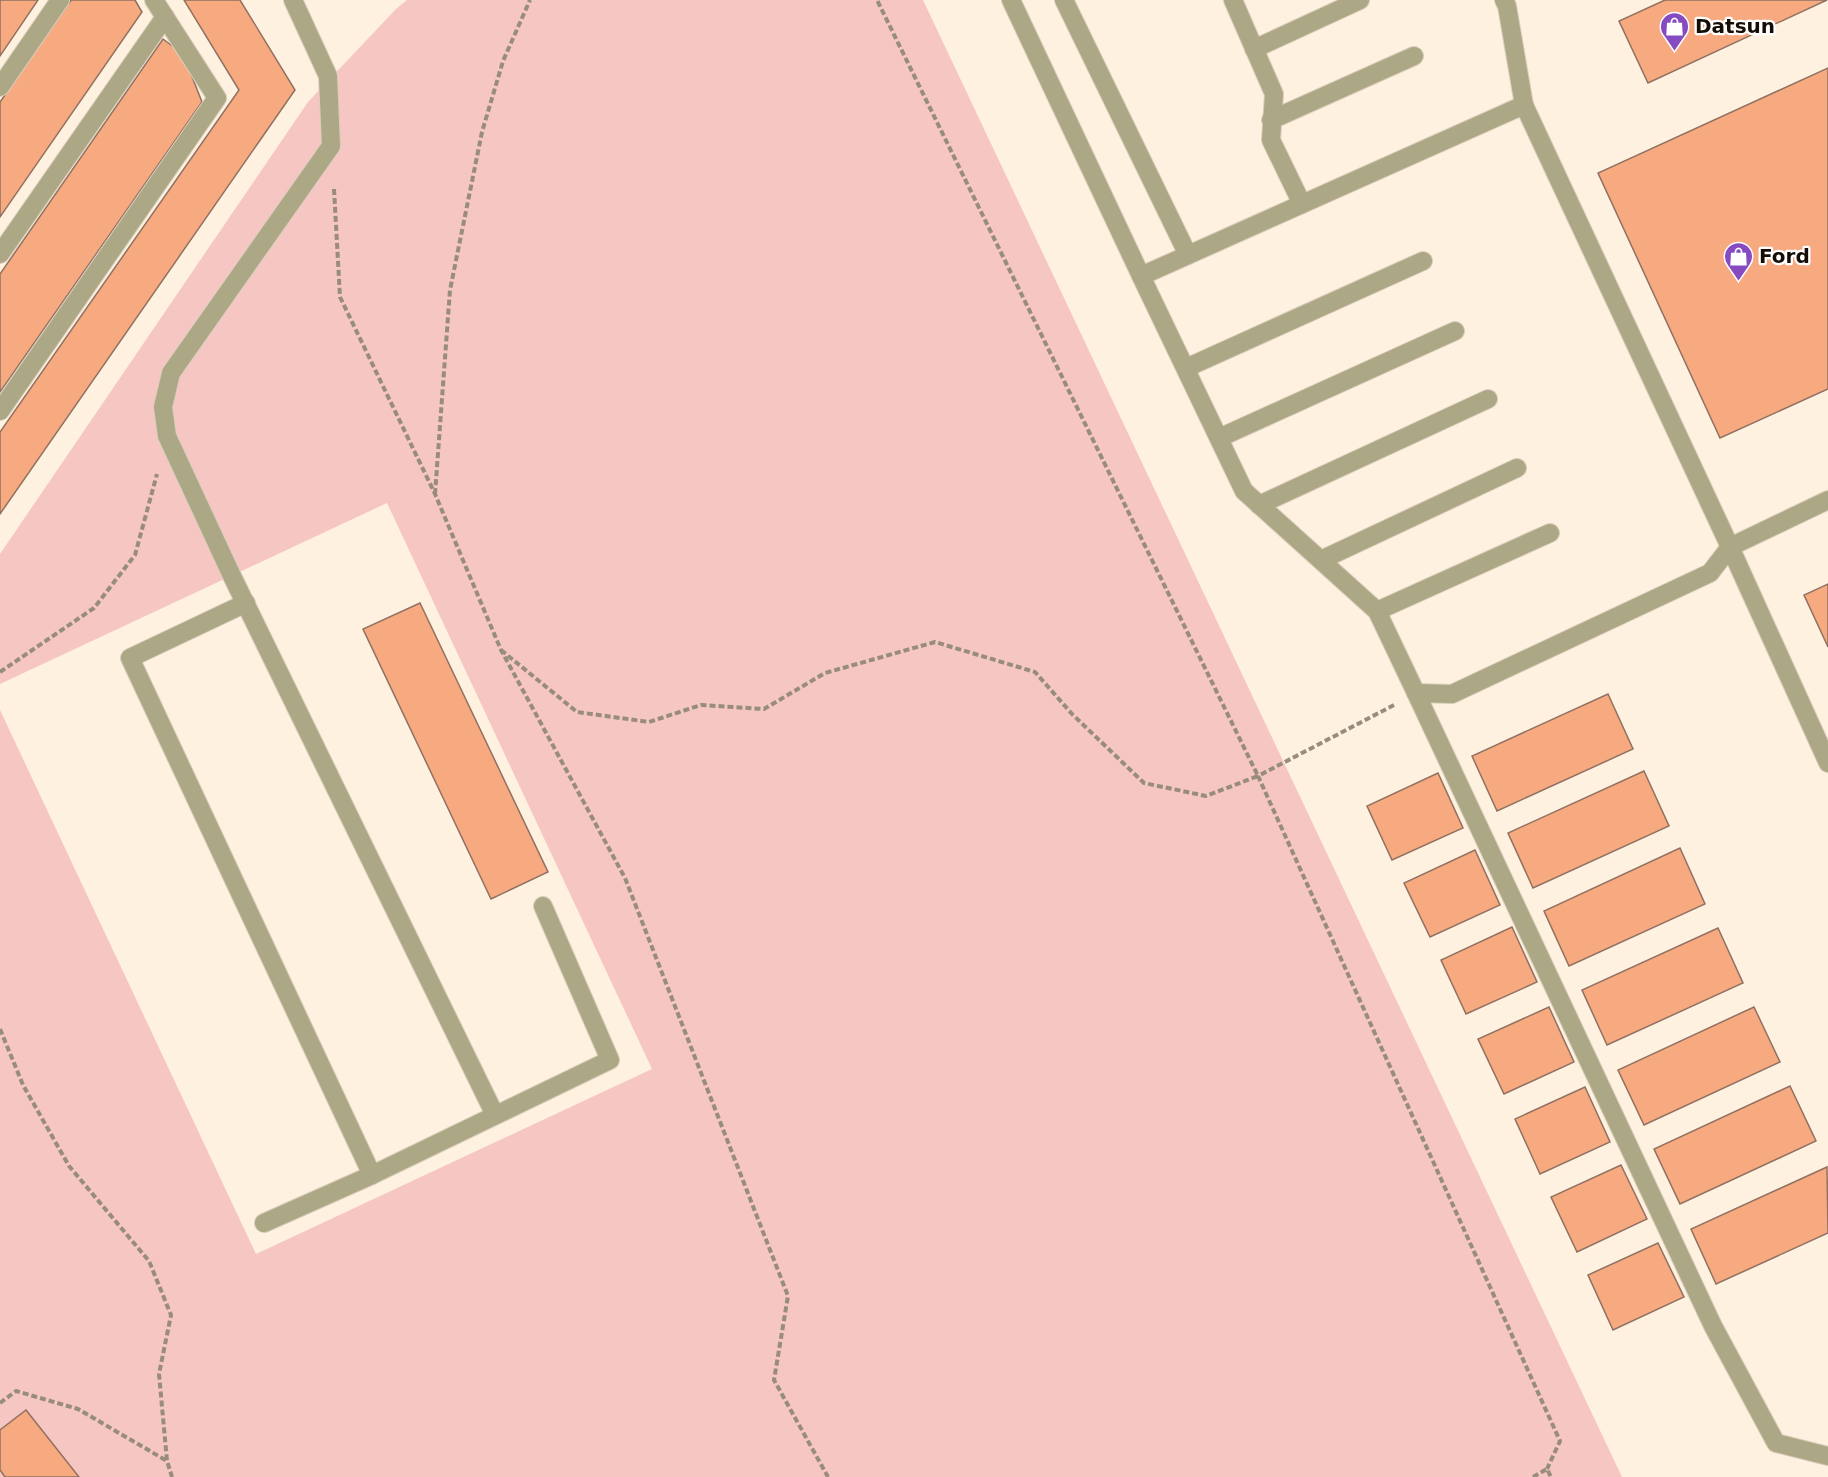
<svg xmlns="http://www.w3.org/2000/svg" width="1828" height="1477" viewBox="0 0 1828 1477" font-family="'DejaVu Sans',sans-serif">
<rect width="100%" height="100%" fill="#fff1df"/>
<path fill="#f6c6c3" d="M407,0H923L1622,1477H0V710L256,1254L652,1069L387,503L0,684V554L308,102L396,9Z"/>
<g fill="#f7a980" stroke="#907161" stroke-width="1.5">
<path d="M0,0H38L0,56Z"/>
<path d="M71,0H135L142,12L0,217V102Z"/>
<path d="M184,0H240L295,90L0,514V432L239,90Z"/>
<path d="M1665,0H1827L1648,83L1619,21Z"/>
<path d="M163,39L183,54L202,102L0,392V274Z"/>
<path d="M1828,68V389L1720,438L1598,173Z"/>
<path d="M1828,584V647L1804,595Z"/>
<path d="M420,603L548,872L491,899L363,629Z"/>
<path d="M1608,694L1633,749L1497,811L1472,756Z"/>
<path d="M1644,771L1669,826L1533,888L1508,833Z"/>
<path d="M1438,773L1463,828L1392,860L1367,806Z"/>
<path d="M1680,848L1705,904L1569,966L1544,911Z"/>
<path d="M1475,850L1500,905L1430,937L1404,883Z"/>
<path d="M1512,927L1537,982L1466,1014L1441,960Z"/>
<path d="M1718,928L1743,983L1607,1045L1582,990Z"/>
<path d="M1549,1007L1574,1062L1504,1094L1478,1039Z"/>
<path d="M1754,1007L1780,1062L1644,1125L1618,1070Z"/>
<path d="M1790,1086L1816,1141L1680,1204L1654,1149Z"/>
<path d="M1585,1087L1610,1142L1540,1174L1515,1119Z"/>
<path d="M1621,1165L1647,1219L1577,1252L1551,1197Z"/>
<path d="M1827,1167L1828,1233L1716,1284L1691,1229Z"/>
<path d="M1658,1243L1684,1297L1613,1330L1588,1275Z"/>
<path d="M26,1410L79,1477H5L0,1470V1430Z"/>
</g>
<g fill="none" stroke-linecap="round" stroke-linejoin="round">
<defs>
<g id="minor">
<path d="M293,0L328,76L331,146L171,373L163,407L167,436L232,576L495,1115"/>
<path d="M1011,0L1141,276"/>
<path d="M1064,0L1188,255"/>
<path d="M1233,0L1274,94L1271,140L1302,204"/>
<path d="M1504,0L1507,6L1524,105L1730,547L1828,500"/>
<path d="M1254,49L1360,0"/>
<path d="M0,87L60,0"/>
<path d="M1271,120L1414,56"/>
<path d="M0,254L165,17"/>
<path d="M1186,368L1423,261"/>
<path d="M0,411L217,98L154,0"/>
<path d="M1219,438L1455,331"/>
<path d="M1259,505L1488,399"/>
<path d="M1321,560L1517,468"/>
<path d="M246,603L130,658L372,1175"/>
<path d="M1377,611L1550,533"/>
<path d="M1416,693L1377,611L1244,491L1141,276L1524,105"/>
<path d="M1828,763L1730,547L1710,573L1452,694L1416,693L1713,1326L1776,1443L1828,1456"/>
<path d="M264,1223L372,1175L610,1060L543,906"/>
</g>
</defs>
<use href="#minor" stroke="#dacdbc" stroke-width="20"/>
<g stroke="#988c7e" stroke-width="4" stroke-dasharray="6 3" stroke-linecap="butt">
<path d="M334,189L340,297L435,494L501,650L625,878L788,1296L774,1380L828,1477"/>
<path d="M435,494L450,290L482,132L503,61L530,0"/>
<path d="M501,650L577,712L649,722L701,705L764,709L825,673L935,642L1035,672L1072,714L1144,783L1206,796L1258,776L877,0"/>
<path d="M0,672L94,608L135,555L157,474"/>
<path d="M1394,705L1258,776L1560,1441L1547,1469"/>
<path d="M0,1029L23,1085L69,1166L149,1261L171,1315L159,1374L167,1461L172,1477"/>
<path d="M0,1403L16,1391L78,1409L167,1461"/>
<path d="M1533,1477L1547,1469L1551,1477"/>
</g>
<use href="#minor" stroke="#aca784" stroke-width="18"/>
</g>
<defs>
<symbol id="shop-pin" viewBox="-11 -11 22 30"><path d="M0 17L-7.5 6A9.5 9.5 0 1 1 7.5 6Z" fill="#864ac1" stroke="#fff"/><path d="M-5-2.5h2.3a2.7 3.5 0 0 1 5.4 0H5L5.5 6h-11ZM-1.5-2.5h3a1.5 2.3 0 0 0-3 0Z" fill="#fff"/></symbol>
</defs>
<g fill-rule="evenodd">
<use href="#shop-pin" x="1658" y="10" width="33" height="45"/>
<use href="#shop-pin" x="1722" y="240" width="33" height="45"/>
</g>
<g text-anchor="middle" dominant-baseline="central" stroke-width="4.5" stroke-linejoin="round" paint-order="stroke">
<g font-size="20" font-weight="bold" fill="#150d04" stroke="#fff" text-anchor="start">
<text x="1695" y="26">Datsun</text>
<text x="1759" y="256">Ford</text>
</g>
</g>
</svg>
